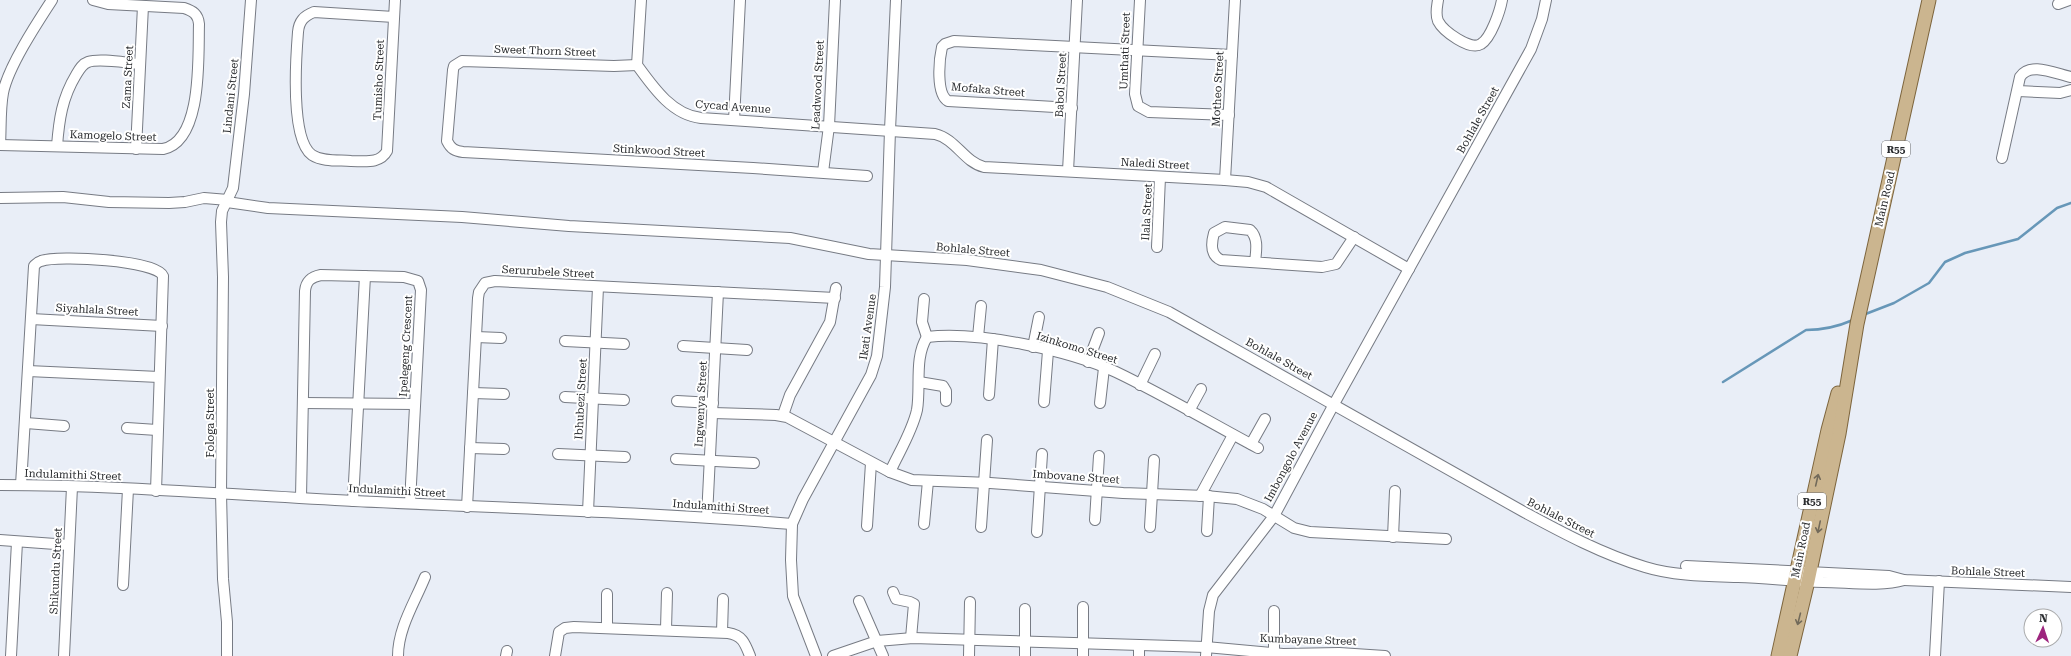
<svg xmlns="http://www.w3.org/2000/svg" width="2071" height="656" viewBox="0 0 2071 656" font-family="'Roboto Serif',serif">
<rect width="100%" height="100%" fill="#e9eef7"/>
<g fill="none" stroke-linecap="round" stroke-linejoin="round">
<g stroke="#6797b8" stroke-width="2.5">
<path d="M1863,315L1894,303L1929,283L1945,262L1965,253L2018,239L2057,208L2071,203"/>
<path d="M1723,382L1806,330C1823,330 1837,327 1853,320"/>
</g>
<defs>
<g id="minor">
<path d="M641,0L637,65C653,87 672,115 701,118L935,134C956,139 964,162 984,167L1225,180L1248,182L1266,187L1409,269"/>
<path d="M1140,0L1135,94L1138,106L1149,112L1229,115"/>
<path d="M1438,0C1437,7 1435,14 1438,21C1443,31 1470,51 1481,44C1491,38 1500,11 1502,0"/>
<path d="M2058,4L2069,0"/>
<path d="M394,17L314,12C304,16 299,21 298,32C296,57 290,139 312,155C323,162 339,160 351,161C365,161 380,164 387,151L395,0"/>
<path d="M637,65L614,66L462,61L454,66L453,70L447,141C451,149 455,151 463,152L753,168L867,176"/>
<path d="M2018,91L2060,93L2071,90"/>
<path d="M1072,108L948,101C936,94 939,60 942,47L945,44L954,41L1232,55"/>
<path d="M734,120L740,0"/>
<path d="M0,145L163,149C203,141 198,56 199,24C198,14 193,11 184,8L108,4L93,0"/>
<path d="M0,145C1,128 0,109 3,93C8,67 37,23 52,0"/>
<path d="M57,146C59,120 62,98 76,75C79,70 82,64 88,62C100,58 126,63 140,64"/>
<path d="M136,149L143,6"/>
<path d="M2002,158L2020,77C2030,61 2056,74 2071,77"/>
<path d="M1068,171L1077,0"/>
<path d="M823,172L829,126L835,0"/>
<path d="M1225,180L1235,0"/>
<path d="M0,198L63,197L109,202L169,203L185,202L204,198L228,200"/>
<path d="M227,202L268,208L462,217L569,226L790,238L869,254L967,260L1041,270L1107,287L1169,312L1524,512C1563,533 1602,554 1645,567C1674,576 1708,576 1738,577C1766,578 1794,581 1823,582C1847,582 1881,587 1904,580"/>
<path d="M1157,247L1160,177"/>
<path d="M1255,262C1256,252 1259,238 1250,230L1225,227L1214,233C1211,244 1210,255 1221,260L1322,267L1336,264L1354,237"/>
<path d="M924,299L922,322L927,337"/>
<path d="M31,319L162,326"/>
<path d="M476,337L501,338"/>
<path d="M927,337C978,331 1069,350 1116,372C1164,395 1211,423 1258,448"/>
<path d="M978,337L981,306"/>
<path d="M565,341L624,344"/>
<path d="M683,346L747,350"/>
<path d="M1033,347L1039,317"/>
<path d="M1088,362L1099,333"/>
<path d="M28,371L159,377"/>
<path d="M919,382L943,386L946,391V401"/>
<path d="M1140,385L1155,354"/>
<path d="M473,393L504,394"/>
<path d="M989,395L993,339"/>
<path d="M565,397L624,400"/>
<path d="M677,401L713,403"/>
<path d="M1044,402L1048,351"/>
<path d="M303,403L415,404"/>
<path d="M1100,403L1104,368"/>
<path d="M1189,411L1201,389"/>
<path d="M713,413L776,415L787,417L890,472L912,480L990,483L1123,493L1206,496L1237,499L1263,509L1294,528L1310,532L1446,539"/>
<path d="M783,415L790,395L830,322L836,288"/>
<path d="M26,423L64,426"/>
<path d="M127,428L157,430"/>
<path d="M1251,444L1265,419"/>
<path d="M470,448L504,449"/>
<path d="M558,454L625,457"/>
<path d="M676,459L754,463"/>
<path d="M890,472C899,452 912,432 917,410C921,386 914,358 927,337"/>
<path d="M0,485C118,485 236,495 354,501C500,508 647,512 792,524"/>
<path d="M21,485L34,266C36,264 37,262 41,261C58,255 157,260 163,276L156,491"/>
<path d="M1200,496L1233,435"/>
<path d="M301,497L305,291C306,281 311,277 321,275L404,277L418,281L421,290L410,503"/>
<path d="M353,501L365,276"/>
<path d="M467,507L478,298L479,292L485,283L495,281L835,298"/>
<path d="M588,512L598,287"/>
<path d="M707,517L718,292"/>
<path d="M1095,520L1099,456"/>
<path d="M924,524L928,481"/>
<path d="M867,526L871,463"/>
<path d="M981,527L987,440"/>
<path d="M1150,527L1154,460"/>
<path d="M1207,531L1209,496"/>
<path d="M1037,532L1042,454"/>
<path d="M1393,537L1395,491"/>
<path d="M0,540L69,545"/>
<path d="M1686,566L1889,576L1904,580L2071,587"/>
<path d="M123,585L128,489"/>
<path d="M893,592L896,599L910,602L914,604L911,638"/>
<path d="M607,594V628"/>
<path d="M859,601L883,656"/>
<path d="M1025,609V656"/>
<path d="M666,629L667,593"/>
<path d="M722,632L723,599"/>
<path d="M1274,653V611"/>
<path d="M11,656L17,542"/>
<path d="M64,656L72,487"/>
<path d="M227,656V622L223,579L221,493L223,277L221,222L222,211L233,188L244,94L251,0"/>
<path d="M398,656C398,628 415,602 425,577"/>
<path d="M506,656L507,651"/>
<path d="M555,656L559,632L565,628L574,627L728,633C742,635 745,643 750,656"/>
<path d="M816,656L793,596L791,560L792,524L803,499L871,375L877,356L885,287L890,130L896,0"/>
<path d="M833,656L877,641L913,638L1206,647L1283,654L1339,653L1385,656"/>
<path d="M969,656L970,602"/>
<path d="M1083,656V607"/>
<path d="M1139,656V645"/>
<path d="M1206,656L1209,611L1213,595L1274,516L1334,404L1531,49L1542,19L1546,0"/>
<path d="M1935,656L1939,581"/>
</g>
<g id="major">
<path d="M1778,656L1828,430L1838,393"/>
<path d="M1790,656L1808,581L1839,434L1857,324L1929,0"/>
</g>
</defs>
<use href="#minor" stroke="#777b84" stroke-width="12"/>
<use href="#major" stroke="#7d653d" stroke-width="15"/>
<use href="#minor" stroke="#fff" stroke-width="10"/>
<use href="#major" stroke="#cbb58f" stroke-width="13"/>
</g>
<defs><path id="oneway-shaft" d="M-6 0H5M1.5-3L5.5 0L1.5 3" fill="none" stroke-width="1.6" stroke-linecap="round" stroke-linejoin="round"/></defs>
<g stroke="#726a5a">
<use href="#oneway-shaft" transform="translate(1817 480) rotate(-77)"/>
<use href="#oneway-shaft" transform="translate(1819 527) rotate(102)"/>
<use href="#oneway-shaft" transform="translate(1799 619) rotate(104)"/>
</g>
<g text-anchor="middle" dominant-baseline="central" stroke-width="4" stroke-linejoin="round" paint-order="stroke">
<g fill="#fff" stroke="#6a6b6d" stroke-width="1">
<rect x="1882" y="141" width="28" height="16" rx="3"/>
<rect x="1798" y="493" width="28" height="16" rx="3"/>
</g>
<g font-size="10" font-weight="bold" fill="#2a2c2f">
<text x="1896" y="149">R55</text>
<text x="1812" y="501">R55</text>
</g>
<g font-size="11" fill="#2a2c2f" stroke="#fff">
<text transform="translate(545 51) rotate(2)">Sweet Thorn Street</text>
<text transform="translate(1125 51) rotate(-88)">Umthati Street</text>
<text transform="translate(128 77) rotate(-87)">Zama Street</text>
<text transform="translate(379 80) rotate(-88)">Tumisho Street</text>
<text transform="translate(818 85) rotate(-87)">Leadwood Street</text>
<text transform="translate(1061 85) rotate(-87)">Babol Street</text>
<text transform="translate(1218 89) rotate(-87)">Motheo Street</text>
<text transform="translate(988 90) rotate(5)">Mofaka Street</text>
<text transform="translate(231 96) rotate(-84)">Lindani Street</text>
<text transform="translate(733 107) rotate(4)">Cycad Avenue</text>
<text transform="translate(1478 120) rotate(-61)">Bohlale Street</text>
<text transform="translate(113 136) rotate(2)">Kamogelo Street</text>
<text transform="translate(659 151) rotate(3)">Stinkwood Street</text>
<text transform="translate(1155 164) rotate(3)">Naledi Street</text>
<text transform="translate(1885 199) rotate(-77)">Main Road</text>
<text transform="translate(1147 212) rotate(-87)">Ilala Street</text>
<text transform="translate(973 250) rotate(5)">Bohlale Street</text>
<text transform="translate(548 272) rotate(3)">Serurubele Street</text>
<text transform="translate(97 310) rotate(3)">Siyahlala Street</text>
<text transform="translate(868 327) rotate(-82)">Ikati Avenue</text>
<text transform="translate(406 346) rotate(-87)">Ipelegeng Crescent</text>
<text transform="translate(1077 348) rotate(17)">Izinkomo Street</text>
<text transform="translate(1279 359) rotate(29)">Bohlale Street</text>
<text transform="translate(581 399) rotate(-87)">Ibhubezi Street</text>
<text transform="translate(701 404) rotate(-87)">Ingwenya Street</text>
<text transform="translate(210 423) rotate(-90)">Fologa Street</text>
<text transform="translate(1291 457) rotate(-62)">Imbongolo Avenue</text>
<text transform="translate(73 475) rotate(2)">Indulamithi Street</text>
<text transform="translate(1076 477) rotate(4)">Imbovane Street</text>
<text transform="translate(397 491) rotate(3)">Indulamithi Street</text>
<text transform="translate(721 507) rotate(4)">Indulamithi Street</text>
<text transform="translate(1561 518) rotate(27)">Bohlale Street</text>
<text transform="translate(1801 550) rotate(-78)">Main Road</text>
<text transform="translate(56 571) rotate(-87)">Shikundu Street</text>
<text transform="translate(1988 572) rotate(2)">Bohlale Street</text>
<text transform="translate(1308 640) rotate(2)">Kumbayane Street</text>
</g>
</g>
<g transform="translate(2043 628) rotate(3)"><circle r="19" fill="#ffffff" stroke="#aaabac"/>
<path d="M0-3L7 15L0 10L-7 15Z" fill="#9d257e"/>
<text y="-6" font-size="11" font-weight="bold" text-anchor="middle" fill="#2a2c2f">N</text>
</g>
</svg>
